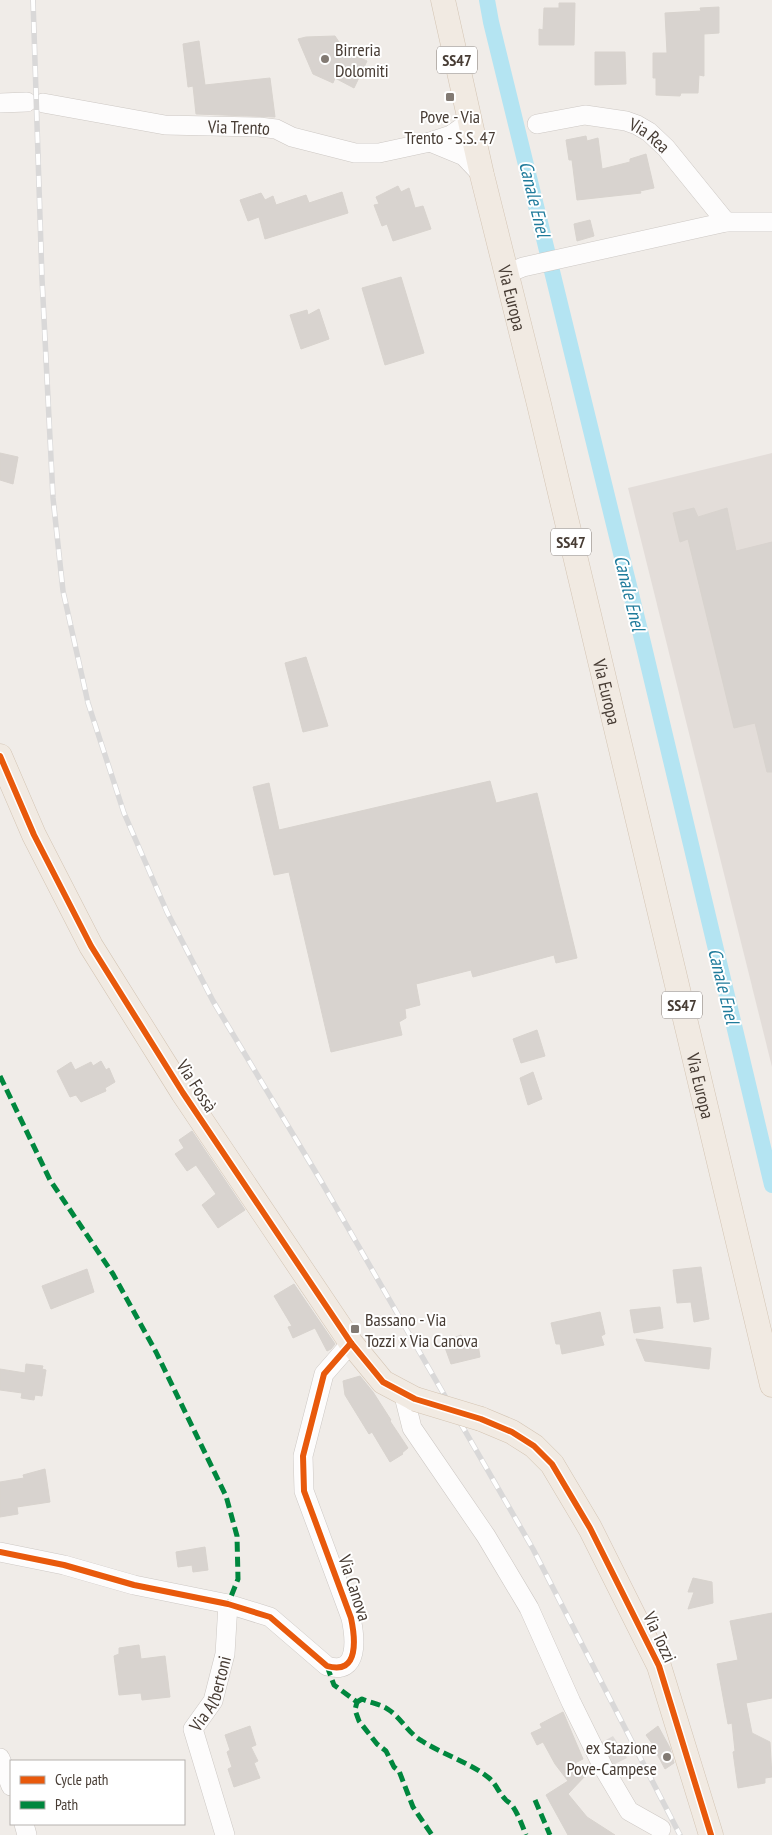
<svg xmlns="http://www.w3.org/2000/svg" width="772" height="1835" viewBox="0 0 772 1835" font-family="'PT Sans Narrow',sans-serif">
<rect width="100%" height="100%" fill="#f0ece8"/>
<path fill="#e3ddd9" d="M772,453V1067L628,488Z"/>
<path fill="#dfdbd8" d="M613,1736L627,1758L609,1767L597,1745Z"/>
<g fill="none" stroke-linecap="round" stroke-linejoin="round">
<path stroke="#b4e4f2" stroke-width="16" d="M487,0L491,22L644,647L772,1185"/>
</g>
<g fill="#d8d3cf" stroke="#d8d3ce">
<path d="M559,3H575L574,45H539V29L543,30L544,8H559Z"/>
<path d="M719,7V33L704,34V76L699,75L698,93H681L680,96L656,95V78H653V53H667L665,13L701,11L700,8Z"/>
<path d="M335,36L345,51L367,61L354,88L335,78L333,83L313,74L298,39L306,37Z"/>
<path d="M199,41L205,85L270,78L275,117L196,114L193,86L188,87L183,44Z"/>
<path d="M595,52H625L626,84L595,85Z"/>
<path d="M586,136L587,141L598,138L602,169L630,162V159L646,154L654,188L640,191L641,193L577,200L572,160H569L566,140Z"/>
<path d="M398,186L401,192L409,188L415,208L423,206L431,229L393,241L387,224L382,226L374,205L379,204L376,197Z"/>
<path d="M342,192L348,213L265,239L259,217L248,221L240,200L261,193L265,200L273,196L276,205L306,195L309,203Z"/>
<path d="M590,220L594,236L577,241L574,224Z"/>
<path d="M401,277L424,353L385,365L362,288Z"/>
<path d="M319,309L329,339L301,349L290,315L307,310L308,315Z"/>
<path d="M0,453L18,457L13,484L0,480Z"/>
<path d="M694,508L698,517L727,508L736,551L772,542V772H767L755,723L734,728L688,539L680,542L673,513Z"/>
<path d="M306,657L328,726L303,732L285,663Z"/>
<path d="M490,781L496,803L537,793L577,958L556,963L554,955L473,977L471,970L416,984L420,1005L405,1009L406,1018L399,1022L402,1035L331,1052L289,872L274,875L253,787L269,783L279,830Z"/>
<path d="M537,1030L545,1056L521,1063L513,1039Z"/>
<path d="M101,1061L106,1070L109,1068L115,1082L105,1088L106,1091L81,1102L76,1095L70,1097L57,1071L71,1062L75,1070L91,1062L93,1066Z"/>
<path d="M533,1072L542,1099L528,1105L520,1078Z"/>
<path d="M192,1131L245,1210L218,1228L202,1205L216,1194L196,1165L187,1171L175,1154L184,1148L179,1140Z"/>
<path d="M701,1267L709,1319L694,1322L691,1302L677,1303L673,1270Z"/>
<path d="M87,1269L94,1292L51,1309L42,1286Z"/>
<path d="M294,1284L335,1344L331,1349L327,1351L315,1328L293,1338L288,1327L292,1326L274,1296Z"/>
<path d="M660,1307L663,1328L634,1333L630,1310Z"/>
<path d="M600,1312L605,1334L601,1336L604,1345L562,1354L560,1344H556L551,1323Z"/>
<path d="M461,1335L465,1348L478,1344L480,1357L451,1364L443,1342Z"/>
<path d="M636,1339L711,1348L709,1369L645,1361Z"/>
<path d="M26,1364L43,1366L42,1369L46,1370L42,1396L35,1395L34,1400L21,1398L22,1393L0,1390V1369L25,1373Z"/>
<path d="M360,1376L373,1392L391,1420L390,1421L408,1448L402,1453L403,1454L390,1462L372,1432L369,1434L345,1395L343,1381Z"/>
<path d="M45,1469L50,1502L17,1507L18,1514L0,1517V1482L24,1478L23,1475Z"/>
<path d="M205,1547L208,1570L193,1572L192,1565L178,1567L176,1552Z"/>
<path d="M693,1578L712,1582L713,1603L688,1609L694,1592H688Z"/>
<path d="M772,1613V1698L746,1703L752,1733L770,1742L772,1777L765,1778V1783L738,1788L733,1752L735,1751L732,1723L728,1724L717,1664L738,1660L730,1621Z"/>
<path d="M139,1645L141,1659L165,1656L170,1697L142,1700L141,1693L119,1695L114,1656L119,1654V1648Z"/>
<path d="M563,1712L583,1759L575,1763L587,1774L568,1794L587,1817L615,1835H568L546,1795L568,1781L555,1764L543,1742L537,1745L531,1733L542,1728L540,1724Z"/>
<path d="M250,1726L256,1745L251,1747L258,1761L254,1763L260,1778L234,1787L228,1769L232,1767L227,1752L230,1750L225,1735Z"/>
<path d="M658,1726L670,1748L674,1763L665,1769L657,1754L658,1752L646,1735Z"/>
</g>
<g fill="none" stroke-linecap="round" stroke-linejoin="round">
<defs>
<g id="minor">
<path d="M0,103L27,102"/>
<path id="s1" d="M43,103L165,125L259,127L276,129L292,137L355,153H379L430,142L451,135L471,121"/>
<path id="s2" d="M537,124L585,115L626,121L637,125L649,132L666,148L726,222"/>
<path d="M430,142L464,156L482,175"/>
<path d="M506,274L523,267L726,222H772"/>
<path d="M403,1392L412,1428L486,1536L529,1608L571,1702L603,1767L629,1811L661,1829"/>
<path d="M0,1552L64,1565L134,1585L228,1604L270,1617L327,1666C360,1676 355,1637 351,1618L304,1491L303,1456L324,1374L351,1343"/>
<path d="M0,1758L11,1786"/>
<path d="M24,1824L27,1835"/>
<path id="s3" d="M225,1835L193,1729L213,1701L225,1654L228,1604"/>
</g>
<g id="major">
<path id="s4" d="M443,0L482,175L538,400L772,1385"/>
<path d="M0,756L34,835L91,946L183,1093L351,1343L383,1382L415,1399"/>
<path d="M481,1419L512,1432L534,1446L552,1464L590,1528L659,1666L711,1835"/>
</g>
</defs>
<use href="#minor" stroke="#cdc8c4" stroke-width="20"/>
<use href="#major" stroke="#d4c5b4" stroke-width="25"/>
<use href="#minor" stroke="#fdfcfc" stroke-width="19"/>
<use href="#major" stroke="#f1eae2" stroke-width="24"/>
<defs>
<path id="rail" d="M33,0L42,279L53,498L63,591L88,703L124,813L167,912L213,1001L321,1181L533,1549L680,1835"/>
</defs>
<use href="#rail" stroke="#d9d8d8" stroke-width="5.5"/>
<use href="#rail" stroke="#fff" stroke-width="4" stroke-dasharray="11" stroke-linecap="butt"/>
<defs>
<path id="major-bridge" d="M415,1399L481,1419"/>
</defs>
<use href="#major-bridge" stroke="#d4c5b4" stroke-width="25" stroke-linecap="butt"/>
<use href="#major-bridge" stroke="#f1eae2" stroke-width="24"/>
<g stroke="#00873e" stroke-width="5" stroke-dasharray="10 5" stroke-linecap="butt">
<path d="M0,1076L50,1180L113,1274L156,1352L226,1496L237,1536L238,1579L228,1604"/>
<path d="M327,1666L334,1685L357,1702L355,1710L359,1721L377,1744L386,1751L394,1767L399,1771L413,1807L432,1835"/>
<path d="M357,1702L362,1699C371,1703 381,1704 389,1710C402,1719 409,1734 422,1741C442,1754 471,1763 489,1778C496,1784 499,1793 505,1799C506,1801 509,1802 511,1804C518,1813 522,1825 526,1835"/>
<path d="M535,1800L550,1835"/>
</g>
<defs>
<g id="cycleway">
<path d="M0,756L34,835L91,946L183,1093L351,1343L383,1382L415,1399L481,1419L512,1432L534,1446L552,1464L590,1528L659,1666L711,1835"/>
<path d="M0,1552L64,1565L134,1585L228,1604L270,1617L327,1666C360,1676 355,1637 351,1618L304,1491L303,1456L324,1374L351,1343"/>
</g>
</defs>
<use href="#cycleway" stroke="#fff" stroke-width="9"/>
<use href="#cycleway" stroke="#e8590c" stroke-width="6"/>
</g>
<g fill="#827a73" stroke="#fff" stroke-width="2">
<circle cx="325" cy="59" r="5"/>
<rect x="445" y="92" width="10" height="10" rx="2.5"/>
<rect x="350" y="1324" width="10" height="10" rx="2.5"/>
<circle cx="667" cy="1757" r="5"/>
</g>
<g text-anchor="middle" dominant-baseline="central" stroke-width="4" stroke-linejoin="round" paint-order="stroke">
<g fill="#fff" stroke="#7e7671" stroke-width="1">
<rect x="437" y="46.5" width="40" height="27" rx="4"/>
<rect x="551" y="528.5" width="40" height="27" rx="4"/>
<rect x="662" y="991.5" width="40" height="27" rx="4"/>
</g>
<g font-size="16" font-weight="bold" fill="#473c34">
<text x="457" y="60">SS47</text>
<text x="571" y="542">SS47</text>
<text x="682" y="1005">SS47</text>
</g>
<g font-size="18" fill="#473c34" stroke="#fff" text-anchor="start">
<text x="335" y="49">Birreria<tspan x="335" dy="21">Dolomiti</tspan></text>
<text x="450" y="116" text-anchor="middle">Pove - Via<tspan x="450" dy="21">Trento - S.S. 47</tspan></text>
<text x="365" y="1319">Bassano - Via<tspan x="365" dy="21">Tozzi x Via Canova</tspan></text>
<text x="657" y="1747" text-anchor="end">ex Stazione<tspan x="657" dy="21">Pove-Campese</tspan></text>
</g>
<g font-size="18" fill="#473c34" stroke="#fff">
<text stroke="none"><textPath href="#s1" startOffset="198">Via Trento</textPath></text>
<text stroke="none"><textPath href="#s2" startOffset="118">Via Rea</textPath></text>
<text stroke="none"><textPath href="#s4" startOffset="306">Via Europa</textPath></text>
<text stroke="none"><textPath href="#s4" startOffset="711">Via Europa</textPath></text>
<text transform="translate(197 1086) rotate(57)">Via Fossà</text>
<text stroke="none"><textPath href="#s4" startOffset="1116">Via Europa</textPath></text>
<text transform="translate(355 1588) rotate(72)">Via Canova</text>
<text transform="translate(660 1637) rotate(65)">Via Tozzi</text>
<text stroke="none"><textPath href="#s3" startOffset="151">Via Albertoni</textPath></text>
</g>
<g font-size="19" font-style="italic" fill="#1f7b9b" stroke="#fff">
<text transform="translate(535 199) rotate(76)">Canale Enel</text>
<text transform="translate(630 593) rotate(76)">Canale Enel</text>
<text transform="translate(724 986) rotate(76)">Canale Enel</text>
</g>
</g>
<rect x="10" y="1760" width="175" height="65" fill="#ffffff" stroke="#b5b1ae"/>
<rect x="20" y="1776" width="25" height="8" fill="#e8590c" stroke="#b5b1ae"/>
<text x="55" y="1785" font-size="15" fill="#473c34">Cycle path</text>
<rect x="20" y="1801" width="25" height="8" fill="#00873e" stroke="#b5b1ae"/>
<text x="55" y="1810" font-size="15" fill="#473c34">Path</text>
</svg>
